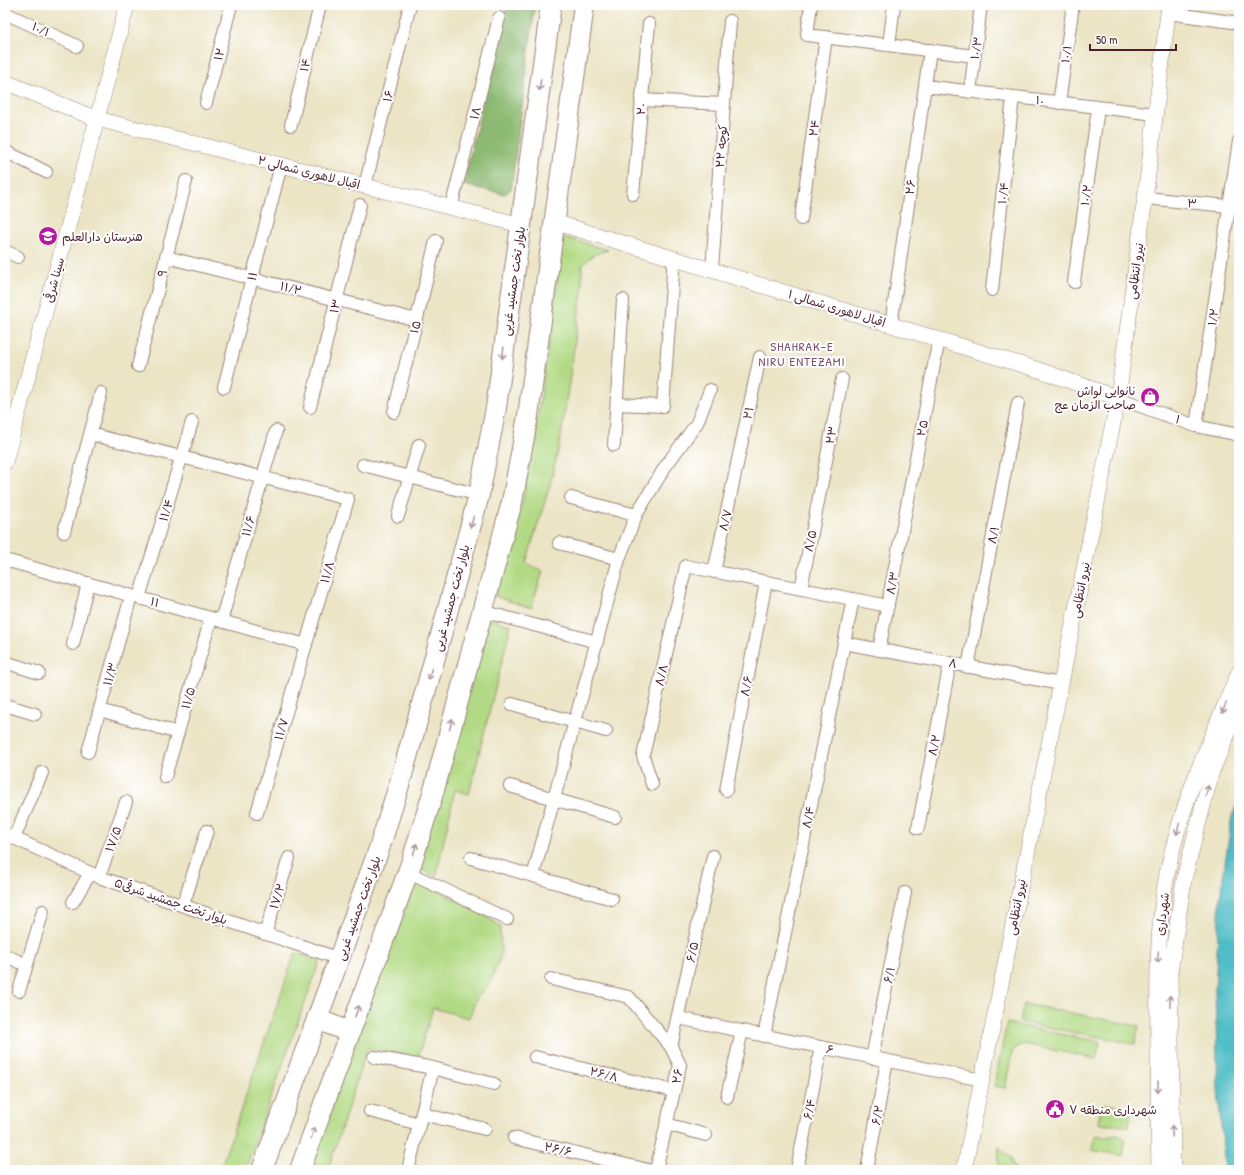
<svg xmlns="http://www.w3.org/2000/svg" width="1244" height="1175" viewBox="0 0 1244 1175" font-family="'Patrick Hand','Playpen Sans Arabic',sans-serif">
<rect width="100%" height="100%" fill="#fff"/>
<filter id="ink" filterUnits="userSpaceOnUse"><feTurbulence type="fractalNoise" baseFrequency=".025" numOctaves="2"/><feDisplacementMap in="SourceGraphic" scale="8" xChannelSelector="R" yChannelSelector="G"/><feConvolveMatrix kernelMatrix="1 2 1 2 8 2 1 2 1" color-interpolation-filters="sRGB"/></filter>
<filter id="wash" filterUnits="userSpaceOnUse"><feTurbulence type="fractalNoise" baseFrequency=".012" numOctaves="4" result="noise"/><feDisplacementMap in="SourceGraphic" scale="16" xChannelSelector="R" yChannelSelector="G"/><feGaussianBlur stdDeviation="0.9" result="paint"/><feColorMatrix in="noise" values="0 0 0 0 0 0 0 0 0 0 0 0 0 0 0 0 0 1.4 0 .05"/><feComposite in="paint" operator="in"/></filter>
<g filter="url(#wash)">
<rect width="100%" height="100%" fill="#ebe4c5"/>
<g fill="#b2da84" stroke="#7e7c58">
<path d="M563,237L608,250L593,255L582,266V291L561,438L550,485L526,563L543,571L531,608L494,596L522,505L541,395Z"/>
<path d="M489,619L511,625L469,794L455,790L436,877L419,868Z"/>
<path d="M417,880L477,910L500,926L501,955L490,983L476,999L469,1018L433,1008L418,1057L367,1048L328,1170H307L375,986Z"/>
<path d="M295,953L320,960L245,1170H220Z"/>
<path d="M1024,1004L1139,1026L1135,1044L1020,1022Z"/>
<path d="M1007,1023L1100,1042L1096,1059L1024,1044L1013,1049L1005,1088L994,1086Z"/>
<path d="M1102,1103L1131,1108L1129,1128C1118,1123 1109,1127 1098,1123Z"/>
<path d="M1096,1135L1104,1137L1119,1135L1125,1139L1123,1156L1092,1150Z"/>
<path d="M999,1147L1010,1157L1015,1170H1001L998,1165Z"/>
</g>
<path fill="#8dba72" stroke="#6c6c4e" d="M507,5H535L511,189L505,194L463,185Z"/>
<path fill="#4fbdc7" stroke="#4c6e79" d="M1239,800V1170H1225L1218,1089L1215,989L1220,898L1232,816Z"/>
</g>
<g filter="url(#ink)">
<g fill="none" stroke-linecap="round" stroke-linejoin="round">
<defs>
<g id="minor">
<path d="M811,5L807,35L975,56"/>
<path d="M5,13L77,46"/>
<path d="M1168,13L1239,23"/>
<path d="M889,45L894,5"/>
<path d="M925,86L1155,114"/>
<path d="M970,92L981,5"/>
<path d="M641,100L724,104"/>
<path d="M206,103L231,5"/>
<path d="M1059,103L1073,5"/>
<path d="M291,125L320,5"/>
<path d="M5,151L46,172"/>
<path d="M365,186L410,5"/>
<path d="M633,194L649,24"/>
<path d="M1145,198L1239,207"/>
<path d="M451,208L499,18"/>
<path d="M801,219L826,37"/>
<path d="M5,251L18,257"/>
<path d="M166,257L417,320"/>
<path d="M712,270L730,21"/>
<path d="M1074,282L1098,108"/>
<path d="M992,290L1013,97"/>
<path d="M891,325L930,50"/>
<path d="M138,366L186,181"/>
<path d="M224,387L281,165"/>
<path d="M1118,398L1196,426L1239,435"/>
<path d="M617,404L663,406L674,258"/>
<path d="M310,407L360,205"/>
<path d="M394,412L436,241"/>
<path d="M1196,426L1239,141"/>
<path d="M90,434L348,499L257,813"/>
<path d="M614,445L623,300"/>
<path d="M363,465L479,495"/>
<path d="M571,498L636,515"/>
<path d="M398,516L419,445"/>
<path d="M64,532L101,393"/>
<path d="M559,543L619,559"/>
<path d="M5,560L306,645"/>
<path d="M714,572L760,357"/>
<path d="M801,589L842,379"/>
<path d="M139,598L192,422"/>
<path d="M482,611L597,642"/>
<path d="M221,621L276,431"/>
<path d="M844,643L1061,684"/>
<path d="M73,644L88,583"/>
<path d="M879,650L939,339"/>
<path d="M5,662L39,673"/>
<path d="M968,667L1018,403"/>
<path d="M512,704L606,731"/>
<path d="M5,705L35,714"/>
<path d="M100,710L178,733"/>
<path d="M88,752L131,596"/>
<path d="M165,777L211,618"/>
<path d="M652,784L643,756L686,566L888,606"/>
<path d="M510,786L615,817"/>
<path d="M726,790L766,582"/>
<path d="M918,828L950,663"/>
<path d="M5,834L99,877L340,959"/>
<path d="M14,838L42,773"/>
<path d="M471,858L612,899"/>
<path d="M407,872L507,919"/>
<path d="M533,876L619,559L636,515L665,467L697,423L710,390"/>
<path d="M99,877L126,802"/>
<path d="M73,902L90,873"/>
<path d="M183,905L207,831"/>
<path d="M265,934L289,858"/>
<path d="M5,955L26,965"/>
<path d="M551,979L629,997L671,1047L680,1065L656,1170"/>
<path d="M19,991L43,911"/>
<path d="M678,1018L982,1080"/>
<path d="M764,1036L853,599"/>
<path d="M671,1047L713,856"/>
<path d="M374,1057L433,1068L494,1084"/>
<path d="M535,1057L674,1091"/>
<path d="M872,1058L905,893"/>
<path d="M727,1097L742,1031"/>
<path d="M370,1111L419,1124"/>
<path d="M422,1114L485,1129"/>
<path d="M666,1124L706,1135"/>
<path d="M514,1138L648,1170"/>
<path d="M408,1170L433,1068"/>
<path d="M797,1170L821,1047"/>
<path d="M867,1170L887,1061"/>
</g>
<g id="tertiary">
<path d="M5,82L97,119L521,225"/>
<path d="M554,222L1039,370L1118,398"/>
<path d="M5,462L97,119L127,5"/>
<path d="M964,1170L1118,398L1145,198L1169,5"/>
<path d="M1159,1170C1158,1134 1159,1097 1158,1061C1158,998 1155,936 1167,874C1181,803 1211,738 1239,672"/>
<path d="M1173,1170L1170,973L1184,879L1212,771L1239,708"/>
</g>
<g id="primary">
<path d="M317,1019L349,1032"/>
<path d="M262,1170L379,849L400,782L432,668L479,495L496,408L551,5"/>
<path d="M300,1170L412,861L434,790L512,502L528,416L584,5"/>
</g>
</defs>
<use href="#minor" stroke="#9a8278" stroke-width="14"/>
<use href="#tertiary" stroke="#9a8278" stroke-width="16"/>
<use href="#primary" stroke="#9a8278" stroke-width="22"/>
<use href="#minor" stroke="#fff" stroke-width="12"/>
<use href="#tertiary" stroke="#fff" stroke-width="15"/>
<use href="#primary" stroke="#fff" stroke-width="20"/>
</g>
<defs><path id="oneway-shaft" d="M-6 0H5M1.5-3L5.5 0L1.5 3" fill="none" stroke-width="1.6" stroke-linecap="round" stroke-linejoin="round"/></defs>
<g stroke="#ae9aa0">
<use href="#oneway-shaft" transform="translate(540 85) rotate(98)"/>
<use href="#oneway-shaft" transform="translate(503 353) rotate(98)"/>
<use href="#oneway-shaft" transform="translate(472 522) rotate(105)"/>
<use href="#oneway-shaft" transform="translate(430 674) rotate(106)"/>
<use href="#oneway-shaft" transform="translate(1224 708) rotate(113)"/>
<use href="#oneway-shaft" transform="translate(451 724) rotate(-75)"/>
<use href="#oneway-shaft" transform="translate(1207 791) rotate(-75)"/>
<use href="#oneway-shaft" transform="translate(1178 829) rotate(104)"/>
<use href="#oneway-shaft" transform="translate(415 849) rotate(-73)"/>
<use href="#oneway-shaft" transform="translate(1158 957) rotate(93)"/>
<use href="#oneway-shaft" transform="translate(1170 1001) rotate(-91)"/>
<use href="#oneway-shaft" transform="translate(357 1011) rotate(-70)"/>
<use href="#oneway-shaft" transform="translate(1158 1087) rotate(90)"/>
<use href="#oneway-shaft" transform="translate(1172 1131) rotate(-91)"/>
<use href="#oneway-shaft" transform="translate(313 1133) rotate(-70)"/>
</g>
</g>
<defs>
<symbol id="school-disc" viewBox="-11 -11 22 22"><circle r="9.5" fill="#b5179e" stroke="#fff"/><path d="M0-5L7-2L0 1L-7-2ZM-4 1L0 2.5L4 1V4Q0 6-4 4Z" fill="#fff"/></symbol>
<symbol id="shop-disc" viewBox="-11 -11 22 22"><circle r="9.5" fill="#b5179e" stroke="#fff"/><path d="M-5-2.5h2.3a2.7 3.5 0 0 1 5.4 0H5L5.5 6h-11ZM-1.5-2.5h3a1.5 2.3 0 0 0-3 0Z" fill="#fff"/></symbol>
<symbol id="civic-disc" viewBox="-11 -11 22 22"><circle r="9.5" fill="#b5179e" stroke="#fff"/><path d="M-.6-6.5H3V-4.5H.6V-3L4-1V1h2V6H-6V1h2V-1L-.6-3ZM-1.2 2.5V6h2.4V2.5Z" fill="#fff"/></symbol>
</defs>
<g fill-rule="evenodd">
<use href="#school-disc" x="37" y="225" width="22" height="22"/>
<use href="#shop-disc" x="1139" y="386" width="22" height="22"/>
<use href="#civic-disc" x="1044" y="1098" width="22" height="22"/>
</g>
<g text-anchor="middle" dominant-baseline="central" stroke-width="4" stroke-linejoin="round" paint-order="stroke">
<g font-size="12" fill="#4a1f2b" stroke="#fff">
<text transform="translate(41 29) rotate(25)">۱۰/۱</text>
<text transform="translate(976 48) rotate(-82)">۱۰/۳</text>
<text transform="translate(219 54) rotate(-76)">۱۲</text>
<text transform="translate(1066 54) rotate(-82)">۱۰/۱</text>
<text transform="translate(305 65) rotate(-76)">۱۴</text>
<text transform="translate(388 96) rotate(-76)">۱۶</text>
<text transform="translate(1040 100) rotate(7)">۱۰</text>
<text transform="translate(641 109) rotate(-85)">۲۰</text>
<text transform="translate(475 113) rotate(-76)">۱۸</text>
<text transform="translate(814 128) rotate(-82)">۲۴</text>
<text transform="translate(721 146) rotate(-86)">کوچه ۲۲</text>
<text transform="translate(309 172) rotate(14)">اقبال لاهوری شمالی ۲</text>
<text transform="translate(910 187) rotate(-82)">۲۶</text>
<text transform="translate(1003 193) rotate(-84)">۱۰/۴</text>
<text transform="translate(1086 195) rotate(-82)">۱۰/۲</text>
<text transform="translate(1192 203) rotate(6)">۳</text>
<text transform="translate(1135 271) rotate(-82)">نیرو انتظامی</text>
<text transform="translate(162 273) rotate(-76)">۹</text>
<text transform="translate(252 276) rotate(-75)">۱۱</text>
<text transform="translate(54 280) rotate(-75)">سینا شرقی</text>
<text transform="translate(513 281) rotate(-82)">بلوار تخت جمشید غربی</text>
<text transform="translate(291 288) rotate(14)">۱۱/۲</text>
<text transform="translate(335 306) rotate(-76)">۱۳</text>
<text transform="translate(837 308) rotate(17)">اقبال لاهوری شمالی ۱</text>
<text transform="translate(1213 317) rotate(-81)">۱/۲</text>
<text transform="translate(415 327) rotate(-76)">۱۵</text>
<text transform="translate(748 413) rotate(-78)">۲۱</text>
<text transform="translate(1178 419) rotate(20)">۱</text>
<text transform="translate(922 428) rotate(-79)">۲۵</text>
<text transform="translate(831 435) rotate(-79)">۲۳</text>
<text transform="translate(166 510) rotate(-73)">۱۱/۴</text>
<text transform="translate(725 520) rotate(-78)">۸/۷</text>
<text transform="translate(248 526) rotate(-74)">۱۱/۶</text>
<text transform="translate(993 535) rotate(-79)">۸/۱</text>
<text transform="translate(810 541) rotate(-79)">۸/۵</text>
<text transform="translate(327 572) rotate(-74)">۱۱/۸</text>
<text transform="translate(892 583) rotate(-79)">۸/۳</text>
<text transform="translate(1080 590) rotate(-79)">نیرو انتظامی</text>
<text transform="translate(451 598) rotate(-75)">بلوار تخت جمشید غربی</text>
<text transform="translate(155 602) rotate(16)">۱۱</text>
<text transform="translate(953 663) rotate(11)">۸</text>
<text transform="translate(110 674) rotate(-74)">۱۱/۳</text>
<text transform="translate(661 675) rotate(-77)">۸/۸</text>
<text transform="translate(746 686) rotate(-79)">۸/۶</text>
<text transform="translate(188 698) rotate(-74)">۱۱/۵</text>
<text transform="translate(281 729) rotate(-74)">۱۱/۷</text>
<text transform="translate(934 745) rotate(-79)">۸/۲</text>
<text transform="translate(808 817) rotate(-79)">۸/۴</text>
<text transform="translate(113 839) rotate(-70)">۱۷/۵</text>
<text transform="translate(277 896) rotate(-72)">۱۷/۲</text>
<text transform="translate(171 901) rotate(19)">بلوار تخت جمشید شرقی۵</text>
<text transform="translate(1016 907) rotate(-79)">نیرو انتظامی</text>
<text transform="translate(358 908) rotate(-70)">بلوار تخت جمشید غربی</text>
<text transform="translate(1162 914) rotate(-83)">شهرداری</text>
<text transform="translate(692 952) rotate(-78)">۶/۵</text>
<text transform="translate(889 975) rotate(-79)">۶/۱</text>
<text transform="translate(830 1049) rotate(12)">۶</text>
<text transform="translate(604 1074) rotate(14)">۲۶/۸</text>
<text transform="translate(677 1076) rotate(-81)">۲۶</text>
<text transform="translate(809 1109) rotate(-79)">۶/۴</text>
<text transform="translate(877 1115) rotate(-80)">۶/۲</text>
<text transform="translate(558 1149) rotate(13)">۲۶/۶</text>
</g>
<g font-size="12" fill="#4a1f2b" stroke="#fff" text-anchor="start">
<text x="62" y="236">هنرستان دارالعلم</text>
<text x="1136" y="390" text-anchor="end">نانوایی لواش<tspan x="1136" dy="14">صاحب الزمان عج</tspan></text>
<text x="1069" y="1109">شهرداری منطقه ۷</text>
</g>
<g font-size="13" letter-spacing="1" fill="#794e6b" stroke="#fff">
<text x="802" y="346">SHAHRAK-E<tspan x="802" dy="15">NIRU ENTEZAMI</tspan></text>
</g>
</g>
<rect width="1244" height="1175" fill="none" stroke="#fff" stroke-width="20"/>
<path d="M1090 44v6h86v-6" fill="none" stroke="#4a1f2b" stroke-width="2"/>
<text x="1096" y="44" font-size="12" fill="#4a1f2b" stroke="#ffffff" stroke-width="3" paint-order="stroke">50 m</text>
</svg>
